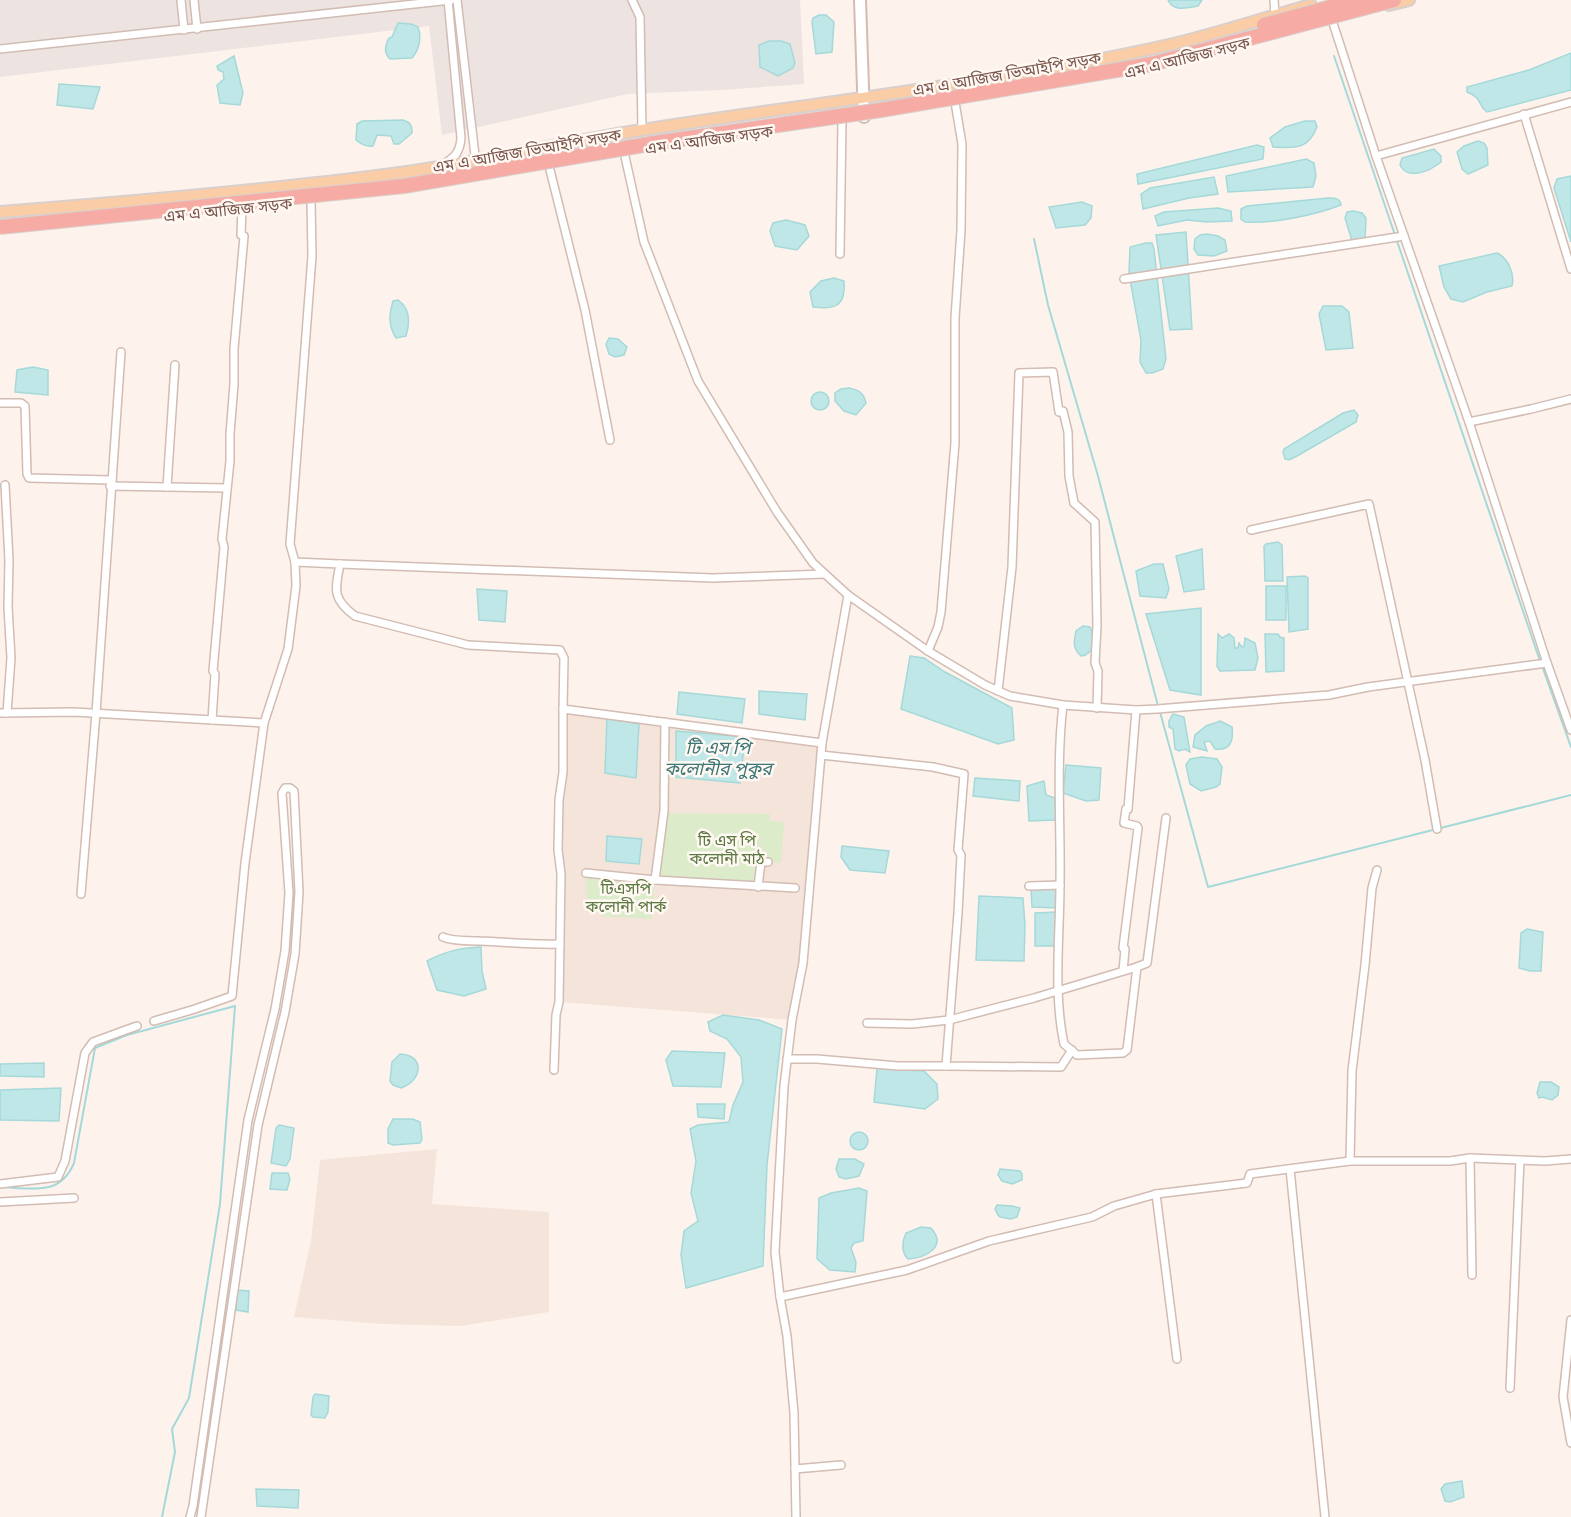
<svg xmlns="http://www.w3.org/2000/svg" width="1571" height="1517" viewBox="0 0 1571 1517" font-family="'Fira Sans Condensed','Noto Sans Bengali',sans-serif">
<rect width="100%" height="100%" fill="#fdf3ec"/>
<g fill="#f5e4da">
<path d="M563,709L822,743L803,963L792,1020L559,1002L558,850Z"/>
<path d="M437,1149L432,1204L549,1212V1312L461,1326L383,1324L294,1317L311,1241L320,1160Z"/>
</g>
<path fill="#ede4e1" d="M0,0H800L804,84L721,90L628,94L442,135L429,26L0,77Z"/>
<path fill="#dcebc9" d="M664,813L770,814V821L784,822L781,863L761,862L759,887L655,880L652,919L602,916L603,912L587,911L586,873L655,880Z"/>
<g fill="#bfe7e7" stroke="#a5d9d9" stroke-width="1.5">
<path d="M1168,0H1202L1198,6C1187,8 1173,12 1168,0Z"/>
<path d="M819,15H826L834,22L832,52L816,54L812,22L813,18Z"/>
<path d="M398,23L411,24L418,27C422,38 419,50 412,58L390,59C384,53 385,45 389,38L392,37Z"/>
<path d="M769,41H781L790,44L795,63L793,68L778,76L760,67L759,45Z"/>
<path d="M1571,53V90L1487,112C1477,105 1483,98 1467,92V87L1529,70Z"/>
<path d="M234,56L243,93L240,105L220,103L217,85L224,79L223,72L218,70L217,66Z"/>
<path d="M59,84L100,87L93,109L57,105Z"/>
<path d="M403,120C411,123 412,125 412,133L399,144H394L391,136L377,135L373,146C367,147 360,144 356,140L357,124L362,121Z"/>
<path d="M1305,121H1315L1317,127C1308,150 1295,148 1273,147L1270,138L1285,127Z"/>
<path d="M1478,141L1484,143L1487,148L1488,165L1468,174L1462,169L1457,152L1464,146Z"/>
<path d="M1257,145L1264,147L1263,159L1138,184L1137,174Z"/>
<path d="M1434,149L1441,156V162C1430,171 1408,181 1400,165L1402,158Z"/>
<path d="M1306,159L1314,163L1316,176L1313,187L1228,192L1226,176Z"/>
<path d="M1571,176V242L1554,188L1557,179Z"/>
<path d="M1214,177L1218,194L1189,198L1143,209L1141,194L1150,188Z"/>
<path d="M1328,198C1335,198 1340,198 1341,205C1315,215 1273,224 1245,222L1241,219V209L1247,206Z"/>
<path d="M1082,202L1092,206L1091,218L1085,225L1056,228L1049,207Z"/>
<path d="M1218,208L1231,211L1232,221L1207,222L1187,220L1158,226L1155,216L1164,212Z"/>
<path d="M1353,211L1362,213L1366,218L1365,241H1352L1345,218L1347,212Z"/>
<path d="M786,220L805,225L809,236L797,250L775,246L770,231L773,223Z"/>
<path d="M1186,232L1192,329L1170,330L1156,235Z"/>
<path d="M1207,234L1218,236L1225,240L1227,251L1214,256L1198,255L1194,249L1195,239L1200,235Z"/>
<path d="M1146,243H1152L1154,249L1166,359L1163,369L1152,373H1146L1140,362L1141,340L1129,274L1130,247Z"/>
<path d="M1497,253C1508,258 1515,274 1512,286L1487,292L1463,302L1451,299L1444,287L1439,266Z"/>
<path d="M834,278L844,281C846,306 835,310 813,307L810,292L821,281Z"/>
<path d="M398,300C411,309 410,323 406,336L396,338C388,325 389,315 393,301Z"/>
<path d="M1323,306H1342L1349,312L1353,348L1326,350L1319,314Z"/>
<path d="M609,338L618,339L627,347L624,355L615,357L609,354L606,344Z"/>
<path d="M33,367L48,370V395L15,392L17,370Z"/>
<path d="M849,388C859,390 864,393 866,403L856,415L844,411L835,401V393L841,389Z"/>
<circle cx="820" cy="401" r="9"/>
<path d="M1354,410L1358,415L1356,422L1297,456L1289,460L1285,459L1283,452L1284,449L1343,413Z"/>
<path d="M1278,542L1282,545L1283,581H1265L1264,546L1266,544Z"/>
<path d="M1202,549L1204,589L1184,592L1176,556Z"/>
<path d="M1154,564H1163L1169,589L1166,598L1140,596L1136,571Z"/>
<path d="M1305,576L1308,578V629L1289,632L1287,577Z"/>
<rect x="1266" y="586" width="20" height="34"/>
<path d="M477,589L507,591L505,622L479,620Z"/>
<path d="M1201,608V695L1170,690L1146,614Z"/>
<path d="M1083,626L1090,627C1095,637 1095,655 1081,656C1072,648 1074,642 1076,631Z"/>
<path d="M1218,634L1222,638L1229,634L1234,638L1235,648H1238L1239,643L1242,647L1244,646L1245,638L1255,643L1258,658L1255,670L1220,671L1217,666Z"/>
<path d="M1265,634H1278L1280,637L1284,638V671L1266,672Z"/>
<path d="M910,656L924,658L945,672L1012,708L1014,740L998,744L901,709Z"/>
<path d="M759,691L807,694L805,720L759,714Z"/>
<path d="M679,692L745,699L742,723L677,714Z"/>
<path d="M1173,714L1184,717L1190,752L1185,749L1179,751L1175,749L1173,729L1169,727V721Z"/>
<path d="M607,718L639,724L636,778L605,773Z"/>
<path d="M1220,721L1232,727C1234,741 1230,751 1215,749L1210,741L1204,742L1207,751L1193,747L1195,735L1206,726Z"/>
<path d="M676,731L745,737L740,783L676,777Z"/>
<path d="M1202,757L1217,759L1222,767L1220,784L1216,787L1201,791L1190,784L1186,765L1190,759Z"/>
<path d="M1066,765L1101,768L1099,800L1086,801L1063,793Z"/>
<path d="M975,778L1020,781L1019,801L973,796Z"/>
<path d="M1044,781L1046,795L1055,798L1056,820L1029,821L1027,786Z"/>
<path d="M607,836L642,839L639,864L606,861Z"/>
<path d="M842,846L889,851L885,873L850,870L841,857Z"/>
<path d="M1059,888L1057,908L1032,907L1031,889Z"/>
<path d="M979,896L1023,898L1025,925L1024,961L976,960Z"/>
<path d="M1057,912L1056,946H1035V913Z"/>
<path d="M1527,929L1543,932L1541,971H1530L1519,968L1521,933Z"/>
<path d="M481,947L482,971L486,989L464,996L437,990L427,961C445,951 461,948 481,947Z"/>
<path d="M723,1015L759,1020L782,1029L767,1165L763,1266L686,1288L681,1255L684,1231L698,1221L691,1193L696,1161L690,1129L698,1125L729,1122L733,1105L743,1082L741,1057L727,1039L710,1031L708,1022Z"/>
<path d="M672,1051L725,1053L721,1087L673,1086L666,1060Z"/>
<path d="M400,1054C425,1055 423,1080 401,1088L393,1085L390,1081L392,1062Z"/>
<path d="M44,1063V1077L0,1076V1064Z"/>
<path d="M877,1068L924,1071L937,1084L938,1099L925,1109L874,1102Z"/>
<path d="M1540,1082H1551L1559,1087L1558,1095L1552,1100L1542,1097L1539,1098L1537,1093Z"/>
<path d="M61,1088L59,1121L0,1120V1090Z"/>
<path d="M697,1104H725L724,1119L698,1117Z"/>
<path d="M393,1119H413L420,1122L422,1139L420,1143L393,1145L388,1143V1129Z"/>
<path d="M279,1125L294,1128L290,1159L286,1166L271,1163L276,1128Z"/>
<circle cx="859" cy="1141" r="9"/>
<path d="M839,1159H855L864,1164L859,1176L846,1179L839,1177L836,1169Z"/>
<path d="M1000,1169L1020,1171L1022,1174V1180L1012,1184L1002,1181L998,1175Z"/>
<path d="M272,1173H288L290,1179L287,1190L270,1189Z"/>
<path d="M859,1188L867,1191L863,1241L854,1243L851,1248L856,1262L855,1272L830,1270L817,1259L819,1198L831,1193Z"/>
<path d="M997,1205L1012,1206L1020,1208L1017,1217L1011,1219L1000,1217L998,1215L995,1209Z"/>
<path d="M921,1227L931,1228C948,1247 925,1258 908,1259C901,1252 902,1241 906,1233Z"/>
<path d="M237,1290L249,1291L248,1312L236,1310Z"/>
<path d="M315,1394L329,1396L328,1412L325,1418L313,1417L311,1415L313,1397Z"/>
<path d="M1462,1481L1464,1497L1450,1502L1445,1501L1441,1489L1445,1484Z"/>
<path d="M256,1489L299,1490L298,1508L257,1506Z"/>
</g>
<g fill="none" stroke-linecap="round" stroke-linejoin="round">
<g stroke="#a5d9d9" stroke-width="2">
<path d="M1334,56L1540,661"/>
<path d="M1034,239L1048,305L1098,476L1158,706"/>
<path d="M1542,666L1571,747"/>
<path d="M1160,712L1208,887L1571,795"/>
<path d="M0,1187C31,1188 60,1197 74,1163L95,1048L127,1035L235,1006L220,1204L189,1398L172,1429L175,1452L162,1517"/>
</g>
<defs>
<g id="street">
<path d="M181,0L184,30"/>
<path d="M194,0L197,29"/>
<path d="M457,0L476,164"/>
<path d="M632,0L640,17L642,130"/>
<path d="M1274,0L1275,15"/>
<path d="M1332,20L1376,156"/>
<path d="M0,49L451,0"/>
<path d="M1571,102L1376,156L1469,422L1547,663L1571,730"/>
<path d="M1524,114L1571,269"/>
<path d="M624,152L644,242L698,381L777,512L813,563L848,595L822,743L803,963L792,1020L784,1086L775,1252L780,1297"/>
<path d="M444,164C455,157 460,152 461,138L448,0"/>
<path d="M549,166L585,310L610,440"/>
<path d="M311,201L312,256L290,544L295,562L340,564C335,590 332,599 355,616L468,645L560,650L564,658L563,709L822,743"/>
<path d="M840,254L842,121"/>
<path d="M1124,279L1404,236"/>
<path d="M0,403H21L25,406L27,474L29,478L110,480"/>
<path d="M1469,422L1531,409L1571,399"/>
<path d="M5,485L9,560L8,607L11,658L7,713"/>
<path d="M110,486L226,488"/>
<path d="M167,487L175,365"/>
<path d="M1251,530L1369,504L1425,760L1437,829"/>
<path d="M340,564L713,578L825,574"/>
<path d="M848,595L928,651L985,685L1010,696L1063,705L1136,710L1157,709L1329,695L1368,687L1547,663"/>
<path d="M928,651L938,627L941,612L955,443V318L961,230L962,144L955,102"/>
<path d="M998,691L1012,567L1019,373L1053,372L1059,412L1063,411L1068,432L1069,476L1074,503L1095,522L1097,625L1095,663L1098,671L1097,708"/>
<path d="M1063,705C1056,764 1061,824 1060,884C1060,935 1053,993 1064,1044L1077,1055L1123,1053L1127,1050L1137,967L1147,963L1166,818"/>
<path d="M0,713L74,712L264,723L245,863L232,996L195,1009L154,1021"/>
<path d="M212,720L215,674L213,671L224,547L222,539L230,461V434L234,384V349L244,236L241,235L242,209"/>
<path d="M665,722L664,811L655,880L795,888"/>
<path d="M264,723L288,649L296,586L295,562"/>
<path d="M821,755L933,767L964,774L958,850L961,855L958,913L946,1066L1061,1067L1072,1050"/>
<path d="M586,873L655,880"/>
<path d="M1029,886L1060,885"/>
<path d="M758,887L761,862H768"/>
<path d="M81,894L96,713L121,352"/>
<path d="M443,937C455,942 467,940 480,941C507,942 533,945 560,944"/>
<path d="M1123,971L1125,949L1123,948L1138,828L1137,826L1124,823L1126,809H1128L1136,710"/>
<path d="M867,1023L912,1024L949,1020L1034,998L1137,967"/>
<path d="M787,1059H817L898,1066H946"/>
<path d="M554,1070L556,1015L559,1002L561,874L558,850L559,800L563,772V709"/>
<path d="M1470,1158L1472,1275"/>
<path d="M1350,1161L1352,1071L1365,965L1372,888L1377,870"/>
<path d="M1290,1169L1325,1517"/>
<path d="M0,1184L58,1177L65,1161L85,1053L93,1042L137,1026"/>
<path d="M1156,1194L1177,1359"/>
<path d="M0,1202L74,1198"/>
<path d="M1571,1320L1563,1397L1571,1443"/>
<path d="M1510,1388L1520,1160"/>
<path d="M795,1469L841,1465"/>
<path d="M190,1517L193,1506L248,1120L275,1009L285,951L289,893L282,793L285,788H290L294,791L299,892L295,954L285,1012L258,1125L201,1517"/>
<path d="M796,1517L794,1413L787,1336L780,1297L907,1270L989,1241L1092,1217L1114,1206L1156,1194L1247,1183L1250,1174L1350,1161H1450L1470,1158L1545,1161L1571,1159"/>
</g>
<path id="secondary" d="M860,0L864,117"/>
<g id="primary">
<path d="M1389,5L1409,0"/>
<path d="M0,212C131,202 262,191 392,174C476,163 559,143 642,130C818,102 995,84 1169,45C1217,34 1263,18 1311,5"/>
</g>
</defs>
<use href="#street" stroke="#d2bcb3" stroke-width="10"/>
<use href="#secondary" stroke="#d5bbb0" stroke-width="14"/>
<use href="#primary" stroke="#d9d0cd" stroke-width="14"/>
<use href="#street" stroke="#fff" stroke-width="7"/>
<use href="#secondary" stroke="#fff" stroke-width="10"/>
<use href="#primary" stroke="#facda6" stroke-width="10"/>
<defs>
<g id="highway-bridge">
<path d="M1264,25L1357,0"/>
<path d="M0,227L404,186L661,142L881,110L1152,64L1394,0"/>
</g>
</defs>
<use href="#highway-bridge" stroke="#d9d0cd" stroke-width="16" stroke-linecap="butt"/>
<use href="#highway-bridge" stroke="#f6aca4" stroke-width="14"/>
</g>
<g text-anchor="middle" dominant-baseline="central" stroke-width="5" stroke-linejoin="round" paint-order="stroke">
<g font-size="16" fill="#79564d" stroke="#fff8f3">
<text transform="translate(1187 58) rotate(-14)">এম এ আজিজ সড়ক</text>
<text transform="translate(1007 74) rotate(-10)">এম এ আজিজ ভিআইপি সড়ক</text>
<text transform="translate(709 140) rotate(-8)">এম এ আজিজ সড়ক</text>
<text transform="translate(527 151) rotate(-10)">এম এ আজিজ ভিআইপি সড়ক</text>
<text transform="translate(228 210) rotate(-6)">এম এ আজিজ সড়ক</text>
</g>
<g font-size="16" fill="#5b7942" stroke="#fff8f3">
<text x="727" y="840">টি এস পি<tspan x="727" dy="18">কলোনী মাঠ</tspan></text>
<text x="626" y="888">টিএসপি<tspan x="626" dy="18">কলোনী পার্ক</tspan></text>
</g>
<g font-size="18" font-style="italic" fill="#3d7676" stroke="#fff8f3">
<text x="718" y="748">টি এস পি<tspan x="718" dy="21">কলোনীর পুকুর</tspan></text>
</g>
</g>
</svg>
